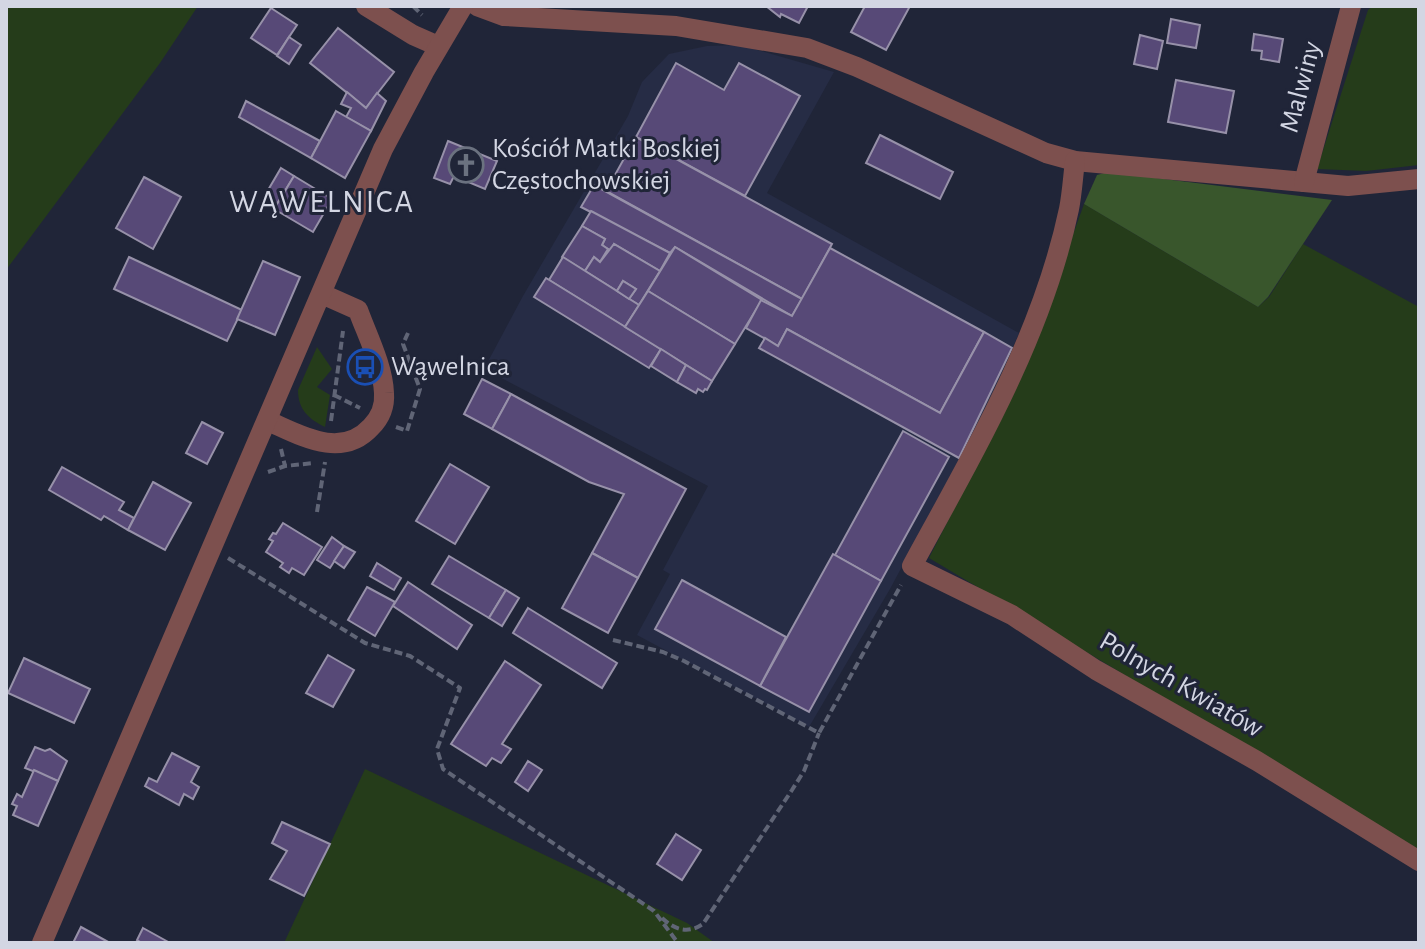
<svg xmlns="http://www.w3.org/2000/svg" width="1425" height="949" viewBox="0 0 1425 949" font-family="'Alegreya Sans',sans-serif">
<rect width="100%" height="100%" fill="#202538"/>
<path fill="#262c45" d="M740,45L834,72L767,193L1019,333L991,398L959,460L890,589L809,727L637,635L670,574L663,570L708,486L484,369L523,296L628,116L642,82L669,54L707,46Z"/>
<g fill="#253c1a">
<path d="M6,6H198L160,63L6,270Z"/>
<path d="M1373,6H1419V165L1366,171L1317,169L1368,10Z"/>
<path d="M1084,204L1258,307L1269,297L1303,244L1419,307V851L929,558L1024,371Z"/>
<path d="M317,347L332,369L317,387L330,395L325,427C309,419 298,410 298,390Z"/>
<path d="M365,769L687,923L715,943H284Z"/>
</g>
<path fill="#39562c" d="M1108,172L1332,200L1268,297L1258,307L1084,204L1097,175Z"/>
<g fill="#574977" stroke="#9791a9" stroke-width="2">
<path d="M766,6H808L799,23L781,14L780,17Z"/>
<path d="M865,6H910L886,50L851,32Z"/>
<path d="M271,8L297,25L277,55L251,38Z"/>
<path d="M1171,19L1200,25L1196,48L1167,43Z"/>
<path d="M338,28L394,72L366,108L310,63Z"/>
<path d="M1254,34L1283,39L1279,62L1261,59L1262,51L1252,50Z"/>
<path d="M1140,35L1163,41L1157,69L1134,64Z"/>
<path d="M289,37L301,45L289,64L277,56Z"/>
<path d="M676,63L724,90L739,63L800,96L745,196L636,137Z"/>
<path d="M1176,80L1234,91L1226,133L1168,122Z"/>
<path d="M347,92L366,108L377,93L386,101L371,131L346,117L351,108L341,104Z"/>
<path d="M246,101L320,141L311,158L239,117Z"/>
<path d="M336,111L371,131L345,178L311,158Z"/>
<path d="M880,135L953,172L940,199L866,163Z"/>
<path d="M636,137L832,244L802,299L606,191Z"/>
<path d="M448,141L497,161L485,189L454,176L450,184L434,178Z"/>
<path d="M281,168L294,176L274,209L261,202Z"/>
<path d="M294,176L332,199L313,232L274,209Z"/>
<path d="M144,177L181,197L153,249L116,228Z"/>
<path d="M594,185L802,299L792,316L675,247L670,253L581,207Z"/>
<path d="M591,211L670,253L660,271L614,244L611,251L602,245L605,239L582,226Z"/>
<path d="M582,226L605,239L602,245L608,249L600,262L594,257L585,271L562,257Z"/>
<path d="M614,244L660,271L639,305L629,299L636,289L623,281L617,291L585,271L594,257L600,262Z"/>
<path d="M675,247L762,300L735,344L648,291Z"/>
<path d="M830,248L984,332L940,413L787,329L778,346L746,328L761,300L792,316Z"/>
<path d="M129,257L242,310L227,341L114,289Z"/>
<path d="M563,257L639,305L625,327L549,280Z"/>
<path d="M263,261L300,277L275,335L237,319Z"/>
<path d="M546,278L661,349L649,368L534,297Z"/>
<path d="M623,281L636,289L629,299L617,291Z"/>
<path d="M648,291L735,344L712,381L625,327Z"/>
<path d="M787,329L940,413L984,332L1012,348L959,458L759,348L765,338L778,346Z"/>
<path d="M661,349L686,365L677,382L651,366Z"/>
<path d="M686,365L712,381L707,390L705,389L703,392L698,389L696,393L677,382Z"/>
<path d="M482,379L511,394L492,429L464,414Z"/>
<path d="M511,394L686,489L638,578L592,553L624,494L589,482L492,429Z"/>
<path d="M202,422L223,433L207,464L186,453Z"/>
<path d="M903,431L949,457L881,581L835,555Z"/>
<path d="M450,464L489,487L455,544L416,521Z"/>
<path d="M62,467L124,502L119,510L134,518L128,530L104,516L101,520L49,490Z"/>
<path d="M153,482L191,503L165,550L128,530Z"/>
<path d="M283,523L322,547L304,575L292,568L289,573L280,567L283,563L266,552L273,541L269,539L273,533L276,534Z"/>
<path d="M332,537L344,546L330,568L317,560Z"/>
<path d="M344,546L355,552L344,568L334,561Z"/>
<path d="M592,553L638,578L608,633L562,608Z"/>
<path d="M833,554L881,581L809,712L760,686Z"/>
<path d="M449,556L506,590L489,618L432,584Z"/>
<path d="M377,563L401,578L394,590L370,576Z"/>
<path d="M682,580L786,637L760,686L655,629Z"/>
<path d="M408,582L472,625L457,649L393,606Z"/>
<path d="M367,587L395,602L375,636L348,620Z"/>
<path d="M506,590L519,598L502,626L489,618Z"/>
<path d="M528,608L617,663L602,688L513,633Z"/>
<path d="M328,655L354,670L333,707L306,693Z"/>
<path d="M24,658L90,689L74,723L8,693Z"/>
<path d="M505,661L541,685L502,744L511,749L501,763L492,758L486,766L451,744Z"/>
<path d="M35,747L45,751L50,749L67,761L58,781L25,768Z"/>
<path d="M172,753L199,767L191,782L199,787L193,799L184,794L179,805L145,786L149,778L157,782Z"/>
<path d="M528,761L542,770L528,791L515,782Z"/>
<path d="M34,770L58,781L38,826L13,815L17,806L12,804L17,794L22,797Z"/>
<path d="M282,822L330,844L304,896L270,879L287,851L272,843Z"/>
<path d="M676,834L701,850L682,880L657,864Z"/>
<path d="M81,927L110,943H73Z"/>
<path d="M143,928L170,943H142L137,940Z"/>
</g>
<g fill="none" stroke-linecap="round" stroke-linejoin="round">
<g stroke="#606576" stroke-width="4" stroke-dasharray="8 4" stroke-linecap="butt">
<path d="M413,6L422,15"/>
<path d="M334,395L360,408"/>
<path d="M331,421L343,331"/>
<path d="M396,427L407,431L420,389L403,344L408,333"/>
<path d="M281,449L285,466"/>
<path d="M268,472L285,466L314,463"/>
<path d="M317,512L325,462"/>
<path d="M228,558L365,643L410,656L460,688L437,749L443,769L654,911L678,943"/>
<path d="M613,640L663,652L684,661L819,733L901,585"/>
<path d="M662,918C675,930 688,934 703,924L792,790L804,771L819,733"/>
</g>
<g stroke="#7d504e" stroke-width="20">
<path d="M366,6L413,35L438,46"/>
<path d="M477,6L504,16L676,26L807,48L857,67L1046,153L1075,161L1348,186L1419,179"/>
<path d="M1075,161C1073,177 1072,194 1069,209C1042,337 974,452 912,566L1012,615L1096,670L1257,761L1419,861"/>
<path d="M1304,182L1351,6"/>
<path d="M268,421C300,435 341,460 371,427C380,418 385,406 384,393C383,366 367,335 358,310L322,294"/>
<path d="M42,943L383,149L424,72L463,6"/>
</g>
</g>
<defs>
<symbol id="church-ring" viewBox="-11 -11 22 22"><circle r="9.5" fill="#202538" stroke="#6b7280" stroke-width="1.5"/><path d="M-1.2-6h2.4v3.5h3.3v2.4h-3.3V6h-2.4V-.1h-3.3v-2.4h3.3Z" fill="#6b7280"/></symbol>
<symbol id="bus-ring" viewBox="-11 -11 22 22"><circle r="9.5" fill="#202538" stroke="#1a4fb4" stroke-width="1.5"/><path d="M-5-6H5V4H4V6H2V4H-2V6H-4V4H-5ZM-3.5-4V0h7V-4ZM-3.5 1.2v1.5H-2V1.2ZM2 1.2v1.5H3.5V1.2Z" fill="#1a4fb4"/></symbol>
</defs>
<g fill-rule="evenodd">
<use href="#church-ring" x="446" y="145" width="40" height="40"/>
<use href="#bus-ring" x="345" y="347" width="40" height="40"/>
</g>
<g text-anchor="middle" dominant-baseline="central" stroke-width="6" stroke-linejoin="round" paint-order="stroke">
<g font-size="28" fill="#d3d6e3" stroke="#202538">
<text transform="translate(1301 87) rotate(-75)">Malwiny</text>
<text transform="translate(1181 685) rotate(30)">Polnych Kwiatów</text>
</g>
<g font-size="28" fill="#d3d6e3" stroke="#202538" text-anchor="start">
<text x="492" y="149">Kościół Matki Boskiej<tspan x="492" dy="32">Częstochowskiej</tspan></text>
<text x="391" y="367">Wąwelnica</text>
</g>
<g font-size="32" letter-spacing="2" fill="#d3d6e3" stroke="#202538">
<text x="322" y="202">WĄWELNICA</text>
</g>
</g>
<rect width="1425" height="949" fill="none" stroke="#d3d6e3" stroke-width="16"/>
</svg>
